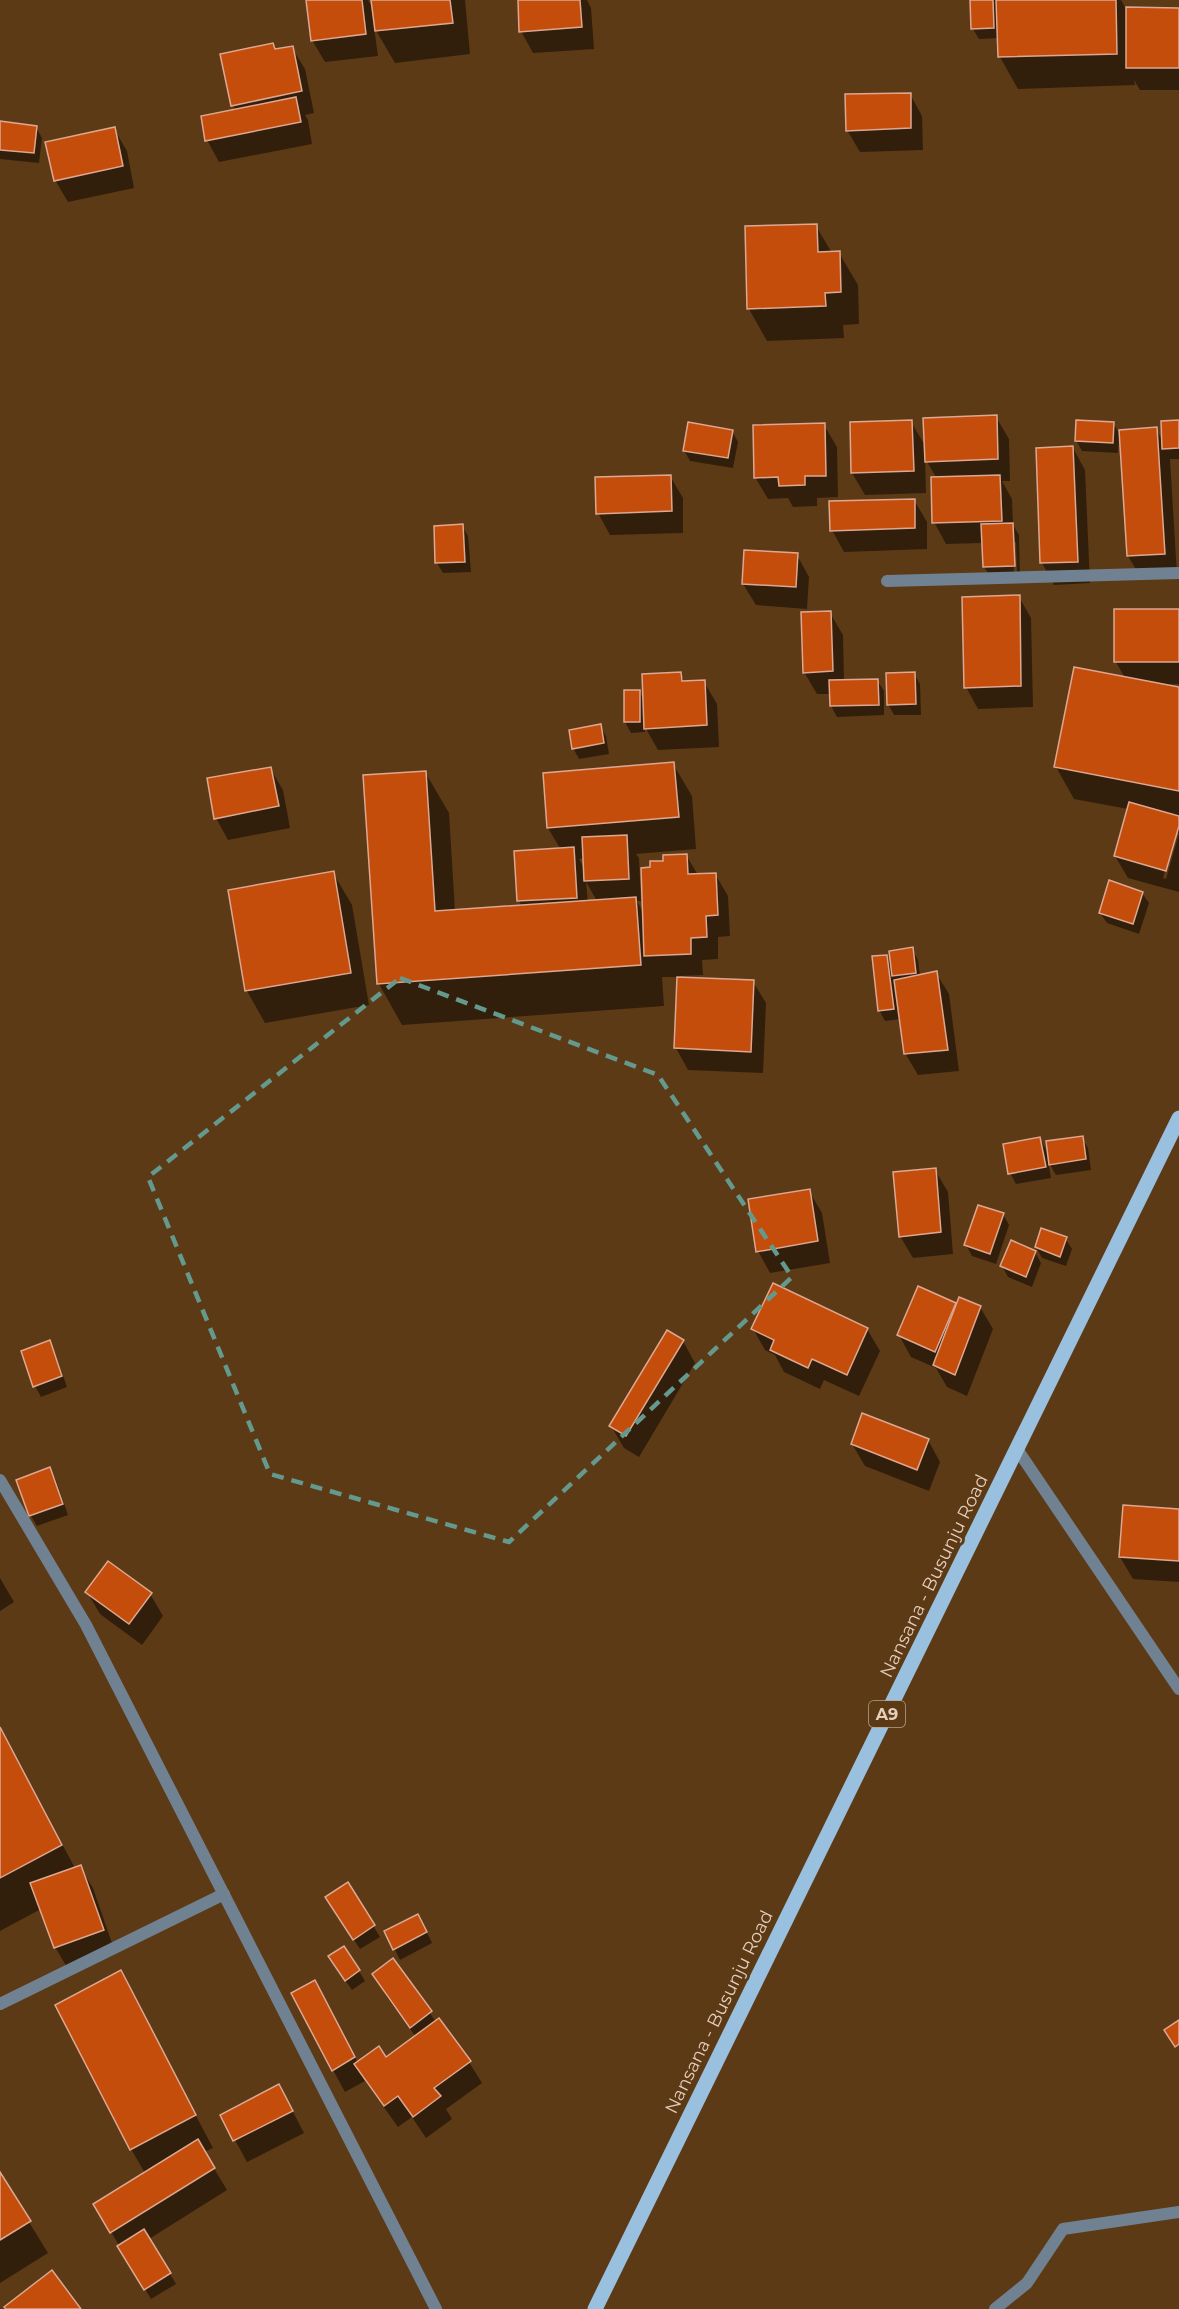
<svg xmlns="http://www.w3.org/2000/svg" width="1179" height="2309" viewBox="0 0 1179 2309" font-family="Montserrat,sans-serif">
<rect width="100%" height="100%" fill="#5d3a16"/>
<g fill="#0007" fill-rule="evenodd">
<path d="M307,0H368L374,10L373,0H465L470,54L395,63L374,27L378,56L325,62L312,40Z"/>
<path d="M519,0H587L591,8L594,49L533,53L521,31Z"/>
<path d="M971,0H1121L1126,9H1179V90H1140L1134,80L1135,85L1018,89L1000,57L999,38L979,39L973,29Z"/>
<path d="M273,44L276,51L292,48L305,69L314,113L305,115L308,120L312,144L219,162L207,140L235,111L222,55Z"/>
<path d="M910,94L922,116L923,150L860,152L847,130Z"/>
<path d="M0,123L36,127L42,138L39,163L0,159Z"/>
<path d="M114,129L127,151L134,188L68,202L55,180Z"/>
<path d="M816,226L832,253H839L858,285L859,324L843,325L844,338L767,341L749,309Z"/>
<path d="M996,417L1009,439L1010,481H1002L1012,499L1013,525L1019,535L1020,576L991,577L984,567L983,543L946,544L934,522L937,479L925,458L926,493L865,495L852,473L911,422L926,447ZM1013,542H1016L1017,573H1014Z"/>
<path d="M1179,421V459H1170L1177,575L1141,578L1128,556L1121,438H1119L1118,453L1082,451L1076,440L1113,423L1121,436L1156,429L1163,441Z"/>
<path d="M824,425L837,447L838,497L817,498V506L793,507L788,498L768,499L755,477Z"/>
<path d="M732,431L738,442L733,468L690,461L684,450Z"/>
<path d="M1073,448L1085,470L1090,583L1054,585L1042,563Z"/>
<path d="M670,476L683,498V533L610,535L598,513Z"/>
<path d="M914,500L927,522V549L844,552L832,530Z"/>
<path d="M462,526L468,536L471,572L443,573L437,563Z"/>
<path d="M797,555L809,577L807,609L756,605L743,584Z"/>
<path d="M1019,597L1031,618L1033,707L978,709L966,687Z"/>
<path d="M1179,610V684L1163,685L1179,688V892L1128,878L1115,856L1128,809L1074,799L1056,767L1125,678L1116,662ZM1175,833H1179L1166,879L1163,878Z"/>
<path d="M830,613L843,635L844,681L877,680L884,691V715L837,717L831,706V694H817L804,672Z"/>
<path d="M680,673L685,683L704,682L717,704L719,747L658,750L645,727V732L631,733L625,722L639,691L644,701Z"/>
<path d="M914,674L920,684L921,715H894L888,704Z"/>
<path d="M600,726L606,736L609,754L579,759L573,748Z"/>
<path d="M673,764L692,796L696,849L636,854L639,858L641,901H637L644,914L664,862L686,855L698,875L715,874L728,896L730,936L718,937V959L702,960L703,975L680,976V979L753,982L766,1003L763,1073L688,1070L676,1048L679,977H662L664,1006L402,1025L379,984L425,772L449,813L455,911L522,907L519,901L561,850L548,828ZM585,858V870L579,859ZM586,882L597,901L588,902Z"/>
<path d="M270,768L283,790L290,828L228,840L216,818Z"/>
<path d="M333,873L352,905L369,1005L265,1023L247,991L229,891Z"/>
<path d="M1142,893L1149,903L1139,934L1107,923L1100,913Z"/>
<path d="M912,949L918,960L920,976L936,973L949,994L959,1071L918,1075L905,1053L901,1019L885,1021L879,1010L887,956L892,966Z"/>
<path d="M1082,1138L1088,1148L1091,1170L1056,1175L1048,1161L1051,1178L1016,1184L1010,1173L1040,1139L1049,1155Z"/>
<path d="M935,1170L948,1192L953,1254L913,1258L900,1236Z"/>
<path d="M809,1191L822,1213L830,1263L770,1273L758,1251Z"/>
<path d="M1003,1214L1009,1225L996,1264L972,1256L966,1245Z"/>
<path d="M1065,1238L1072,1249L1066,1266L1042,1258L1036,1247Z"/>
<path d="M1035,1252L1041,1263L1032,1287L1008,1277L1002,1266Z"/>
<path d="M919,1288L958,1305L980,1307L993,1329L967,1396L947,1387L936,1368L911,1357L899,1335Z"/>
<path d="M753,1329H867L880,1351L859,1396L824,1380L820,1389L784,1372L775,1355L765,1350Z"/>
<path d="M683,1341L695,1363L639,1457L624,1448L611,1426Z"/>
<path d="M49,1342L55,1353L67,1387L41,1397L35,1386Z"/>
<path d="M928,1440L940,1462L929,1491L865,1466L852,1444Z"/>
<path d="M50,1469L56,1480L68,1515L37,1526L31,1516L18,1481Z"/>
<path d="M1179,1510V1582L1133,1579L1120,1557Z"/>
<path d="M0,1578L14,1602L0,1611Z"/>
<path d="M87,1592L150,1594L163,1616L142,1645L100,1614Z"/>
<path d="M0,1729L75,1868L80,1867L93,1888L115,1952L68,1969L55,1947L41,1909L0,1931Z"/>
<path d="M348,1884L380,1937L360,1949L333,1908Z"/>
<path d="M424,1926L432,1943L400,1960L386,1932Z"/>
<path d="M393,1960L436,2022L469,2062L482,2083L446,2109L452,2119L426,2138L412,2117L398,2127L365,2081L345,2092L333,2070L315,1982L358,2063L386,2059L416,2037L386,1996L374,1974Z"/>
<path d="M336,1967L359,1971L365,1981L352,1990Z"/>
<path d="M120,1972L213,2148L204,2152L227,2190L149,2239L176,2284L151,2299L95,2205L145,2173L131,2149Z"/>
<path d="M291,2108L304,2133L247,2162L222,2116Z"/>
<path d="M0,2175L48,2253L0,2283Z"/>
</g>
<g fill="#c44d0c" stroke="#dda791" stroke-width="1.5">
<path d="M306,0H362L366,34L311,41Z"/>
<path d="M371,0H450L453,23L375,31Z"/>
<path d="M518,0H580L582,27L519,32Z"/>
<path d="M970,0H993L994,28L971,29Z"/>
<path d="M996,0H1116L1117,54L998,57Z"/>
<path d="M1126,7L1179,8V68H1126Z"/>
<path d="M273,43L275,49L293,46L302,91L231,106L220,54Z"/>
<path d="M911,93V128L846,131L845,94Z"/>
<path d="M296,97L301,122L205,141L201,116Z"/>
<path d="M0,121L37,126L34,153L0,150Z"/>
<path d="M115,127L123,166L54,181L45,142Z"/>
<path d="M817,224L818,252L840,251L841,292L825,293L826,306L747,309L745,226Z"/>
<path d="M997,415L998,459L925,462L923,418Z"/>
<path d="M912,420L914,471L851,473L850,422Z"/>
<path d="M1076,420L1114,422L1113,443L1075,441Z"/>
<path d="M1179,420V448L1162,449L1161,421Z"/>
<path d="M688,422L733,430L728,458L683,451Z"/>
<path d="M825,423L826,476H805V485L779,486L778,477L754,478L753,425Z"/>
<path d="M1157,427L1165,554L1127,556L1119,430Z"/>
<path d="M1073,446L1078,562L1040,563L1036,448Z"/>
<path d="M671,475L672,511L596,514L595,477Z"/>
<path d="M1000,475L1002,521L932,523L931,477Z"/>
<path d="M915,499V528L830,531L829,501Z"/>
<path d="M1013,523L1015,566L983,567L981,524Z"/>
<path d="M463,524L465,562L435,563L434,526Z"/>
<path d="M744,550L798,553L796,587L742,584Z"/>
<path d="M1020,595L1021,686L964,688L962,597Z"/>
<rect x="1114" y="609" width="65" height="53"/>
<path d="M831,611L833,671L803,673L801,612Z"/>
<path d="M1074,667L1179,687V791L1054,767Z"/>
<path d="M681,672L682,681L705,680L707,725L644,729L642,674Z"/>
<path d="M915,672L916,704L887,705L886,673Z"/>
<path d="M878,679L879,705L830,706L829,680Z"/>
<rect x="624" y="690" width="16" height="32"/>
<path d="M601,724L604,743L572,749L569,730Z"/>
<path d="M674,762L679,817L547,828L543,773Z"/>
<path d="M271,767L279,806L214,819L207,778Z"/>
<path d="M426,771L435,911L636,897L641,965L377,984L363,775Z"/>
<path d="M1129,802L1179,816V826L1166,871L1114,856Z"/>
<path d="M627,835L629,879L584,881L582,837Z"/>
<path d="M574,847L577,898L517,901L514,851Z"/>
<path d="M687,854L688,874L716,873L718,915L706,916L707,937L691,938V954L644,956L641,868L650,867V861H663V855Z"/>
<path d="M334,871L351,973L245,991L228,890Z"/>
<path d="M1109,880L1143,892L1133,924L1099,913Z"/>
<path d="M913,947L916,973L892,976L889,951Z"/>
<path d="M887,955L894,1009L878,1011L872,956Z"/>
<path d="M937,971L948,1050L904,1054L894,980Z"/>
<path d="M677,977L754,980L751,1052L674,1048Z"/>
<path d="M1083,1136L1086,1159L1049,1165L1046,1141Z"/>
<path d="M1040,1137L1046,1167L1008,1174L1003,1144Z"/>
<path d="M936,1168L941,1232L899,1237L893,1172Z"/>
<path d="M810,1189L818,1241L756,1252L748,1199Z"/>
<path d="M978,1205L1004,1213L990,1254L964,1245Z"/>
<path d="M1041,1228L1067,1237L1060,1257L1035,1247Z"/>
<path d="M1011,1240L1036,1251L1026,1277L1000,1266Z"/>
<path d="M773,1283L868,1328L847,1375L812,1359L808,1368L770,1350L774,1340L751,1329Z"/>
<path d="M918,1286L956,1303L935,1352L897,1335Z"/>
<path d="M959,1297L981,1306L955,1375L933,1365Z"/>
<path d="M667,1330L684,1340L626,1436L609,1426Z"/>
<path d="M50,1340L62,1376L33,1387L21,1351Z"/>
<path d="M862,1413L929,1439L917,1470L851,1444Z"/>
<path d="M50,1467L63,1504L29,1516L16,1480Z"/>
<path d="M1123,1505L1179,1509V1561L1119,1557Z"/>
<path d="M108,1561L152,1593L129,1624L85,1592Z"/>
<path d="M0,1727L62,1845L0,1878Z"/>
<path d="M81,1865L104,1930L54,1948L30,1883Z"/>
<path d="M348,1882L375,1925L353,1940L325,1897Z"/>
<path d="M418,1914L427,1932L393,1950L384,1931Z"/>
<path d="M344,1946L360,1970L345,1981L328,1956Z"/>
<path d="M393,1958L432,2011L410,2028L372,1974Z"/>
<path d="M121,1970L196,2115L130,2150L55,2005Z"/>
<path d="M315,1980L355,2057L332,2071L291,1993Z"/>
<path d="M439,2018L471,2061L434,2088L441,2096L413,2117L398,2096L384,2106L354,2064L379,2046L386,2057Z"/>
<path d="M1179,2020V2044L1175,2047L1164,2030Z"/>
<path d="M279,2084L293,2111L233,2141L220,2115Z"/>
<path d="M198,2139L215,2168L110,2233L93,2204Z"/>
<path d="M0,2172L31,2221L0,2240Z"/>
<path d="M144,2229L171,2273L144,2290L117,2246Z"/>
<path d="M52,2270L81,2309H6L4,2307Z"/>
</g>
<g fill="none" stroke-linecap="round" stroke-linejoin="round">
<path stroke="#708292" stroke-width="12" d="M995,2309L1027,2283L1063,2229L1179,2212"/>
<g stroke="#708292" stroke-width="12">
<path d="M887,581L1179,573"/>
<path d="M1017,1449L1179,1689"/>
<path d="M0,1480L86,1625L436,2309"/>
<path d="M0,2004L224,1894"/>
</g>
<path stroke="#99c0de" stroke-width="15" d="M595,2309L1179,1118"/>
</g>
<path fill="none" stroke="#64998d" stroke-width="4.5" stroke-dasharray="12 8" stroke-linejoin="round" d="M400,978L658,1075L792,1277L509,1542L270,1474L148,1177Z"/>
<g text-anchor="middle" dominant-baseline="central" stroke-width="6" stroke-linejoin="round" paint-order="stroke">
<rect fill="#5d3a16" stroke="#bca28a" stroke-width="1.5" x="869" y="1701" width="36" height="26" rx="4.5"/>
<g font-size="16" font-weight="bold" fill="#e4cebc">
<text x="887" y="1714">A9</text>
</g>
<g font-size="18" fill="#e4cebc" stroke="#5d3a16">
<text transform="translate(934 1576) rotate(-64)">Nansana - Busunju Road</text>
<text transform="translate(719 2012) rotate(-64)">Nansana - Busunju Road</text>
</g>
</g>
</svg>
